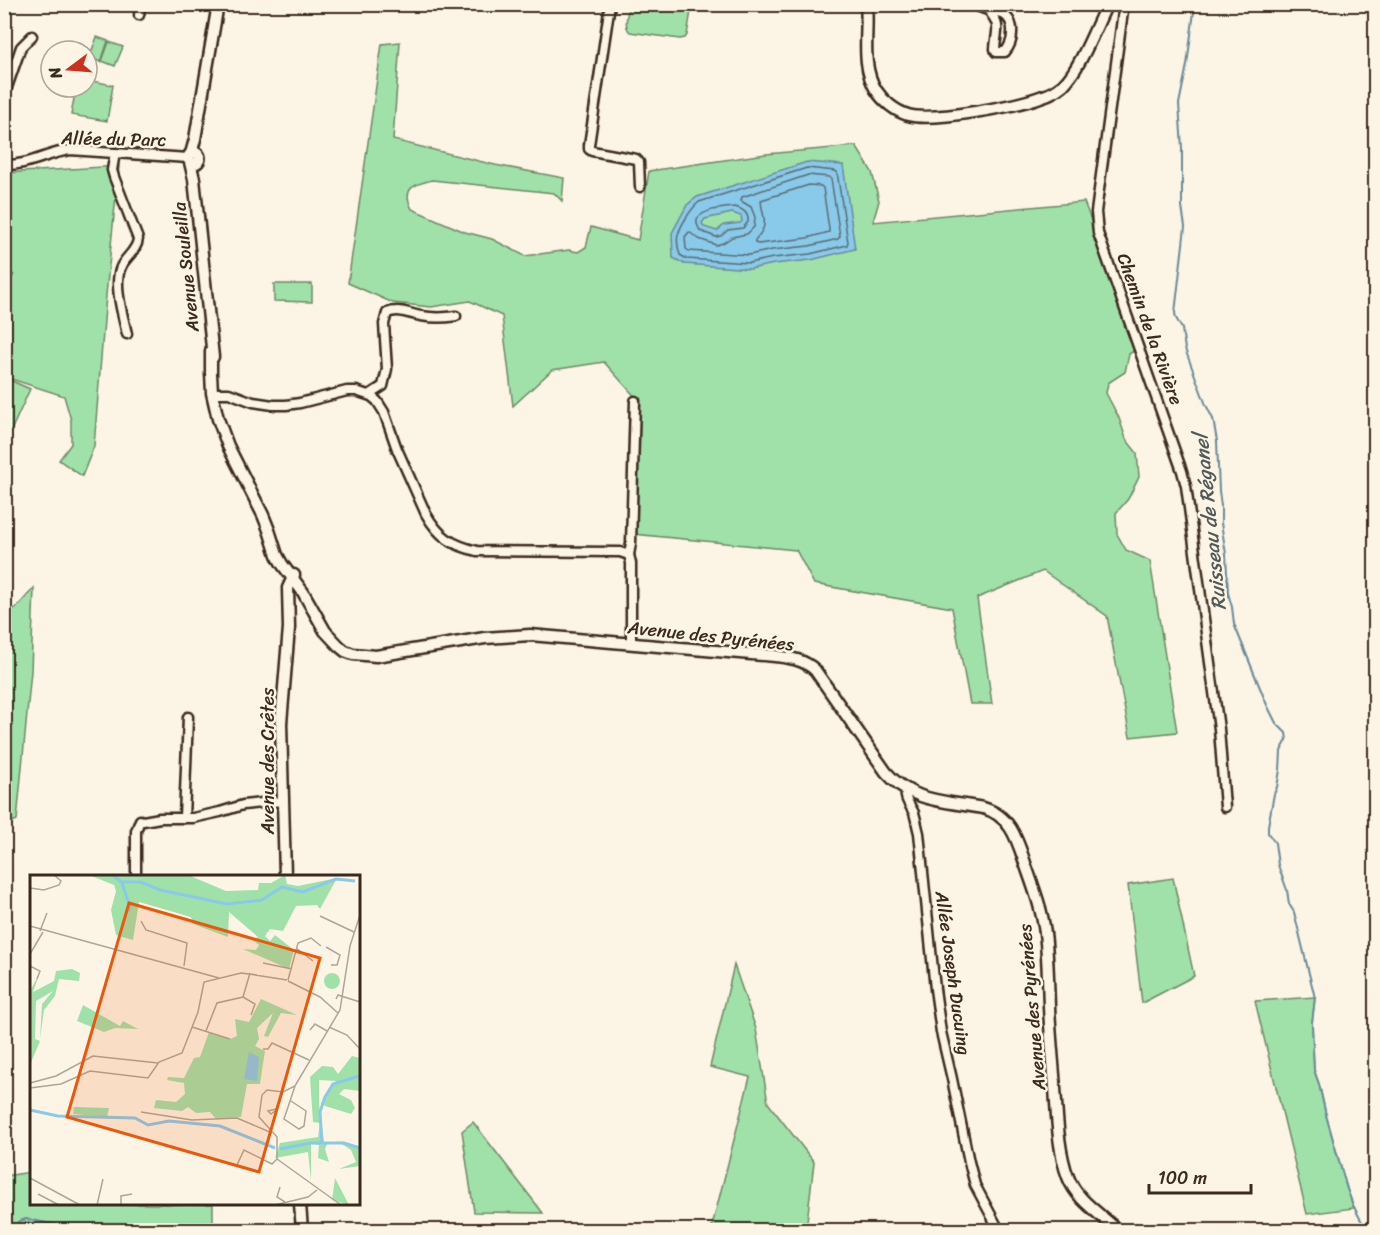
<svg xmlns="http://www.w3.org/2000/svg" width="1380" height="1235" viewBox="0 0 1380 1235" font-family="Sriracha,sans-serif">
<rect width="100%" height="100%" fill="#fcf5e5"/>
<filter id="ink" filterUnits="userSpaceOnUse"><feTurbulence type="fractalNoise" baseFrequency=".0167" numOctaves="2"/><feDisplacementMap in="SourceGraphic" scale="12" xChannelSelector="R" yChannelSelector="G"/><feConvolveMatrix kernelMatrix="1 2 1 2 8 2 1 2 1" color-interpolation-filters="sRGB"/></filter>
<g filter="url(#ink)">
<g fill="#a0e1aa" stroke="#6e8664" stroke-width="1.5">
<path d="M629,5H687L690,8L691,11L687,35L685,38L680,39L630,32C623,26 628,13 629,5Z"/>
<path d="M97,37L108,41L101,62L89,58Z"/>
<path d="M109,42L123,47L115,66L102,61Z"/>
<path d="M400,42L393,140L495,165L564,178L562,201L554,193L432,180C415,184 401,188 412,209L465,232L492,239L525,256L569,250L578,252L586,247L591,227L638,240L649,171L766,154L856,146L872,172L879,201L873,222L1084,202L1140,347L1129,354L1125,372L1108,383L1106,393L1119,418L1126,439L1137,453L1139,477L1128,499L1116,513L1117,534L1126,550L1150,561L1177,732L1130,737L1107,616L1043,571L977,598L992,704H970L952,608L814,584L796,550L633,534L638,400L604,362L552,370L513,406L502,316L470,301L431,307L393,303L348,283L382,44Z"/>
<path d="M87,80L113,85L107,121L71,115L76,87H87Z"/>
<path d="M119,166L106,295L94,446L82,476L59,460L71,444V420L64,396L5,377V292L14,274L5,289V173Z"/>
<path d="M274,284H312V302L274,301Z"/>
<path d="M5,378L30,389L5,444L4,443Z"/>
<path d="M34,588L31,671L17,820L5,825V611L16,608Z"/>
<path d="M1173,878L1194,976L1142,1003L1128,885Z"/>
<path d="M734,965L756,1029L768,1103L814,1162L806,1230H711L750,1077L710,1067Z"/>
<path d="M1315,997L1312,1023L1314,1070L1319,1084L1326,1115L1347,1189L1354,1208L1307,1214L1255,1001Z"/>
<path d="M473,1122L543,1213L474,1212L462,1131Z"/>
<path d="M31,1172L32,1204H213V1230H5V1176Z"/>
</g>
<path fill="#89c9ea" stroke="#6a8998" stroke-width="1.5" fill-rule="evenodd" d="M807,162L843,165L855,249L811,260L774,264L750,269L685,264L673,258L672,233L687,205L697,197ZM732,213L741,216L742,221L740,223L724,225L717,231L704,227L702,223L705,219Z"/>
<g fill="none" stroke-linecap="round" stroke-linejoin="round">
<g stroke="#5a6a70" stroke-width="1.5">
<path d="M807,168L835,171L837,172L848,242L847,245L810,254L773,258L749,263L687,259L680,255C678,248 676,241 678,235C681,224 691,209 699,202Z"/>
<path d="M808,175L829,177L831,179L840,236L838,239L809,246L772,250L749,255L689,251L686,249L685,237L689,232L699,239L716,245L723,243L732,237L747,234L754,227L755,217L751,207L741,201L742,197Z"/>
<path d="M809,185L821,186L823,188L829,229V232L807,238L758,244L755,243V240C771,223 762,218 761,200Z"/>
<path d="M735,207C743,209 749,213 748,222L743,228L728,230L721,236L716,237L700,231L697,224V219C704,209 723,208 735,207Z"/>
</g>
<g stroke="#6a8998" stroke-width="2">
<path d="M1195,4L1187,65L1179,104L1182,148V207L1185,227L1175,313L1176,318L1182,329L1185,349L1206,405L1213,419L1217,441L1219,491L1221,506V523L1226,554L1228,593L1232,607L1234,624L1267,705L1276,723L1286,733L1287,740L1281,751L1280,770L1277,787L1274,794L1268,826V833L1275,843L1278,865L1287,890L1289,904L1294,912L1315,998L1312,1023L1314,1070L1319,1084L1326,1115L1347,1189L1353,1205L1366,1230"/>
<path d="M11,1230L20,1221L26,1219L58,1225"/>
</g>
<defs>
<g id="minor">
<path d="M610,4L589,145V149L592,151L636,159L639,162L640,187"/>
<path d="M969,4C976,5 981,8 988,10C994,12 991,10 998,12C1008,15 1013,23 1012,34C1012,41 1010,46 1005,52H996L995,49C996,30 1002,27 989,11"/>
<path d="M1124,4L1096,212L1098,233L1182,471L1186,486L1219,729L1225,807"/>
<path d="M139,15L141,4"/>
<path d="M4,96L21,47L32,36"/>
<path d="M115,153L112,170L114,177L138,239C137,251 125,257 121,267C113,284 123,316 127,334"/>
<path d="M4,165C28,166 47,153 70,150L188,158"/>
<path d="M212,393H229L253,402L273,405H286L300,403L347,391H356L371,396L377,401L384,412L397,449L426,514C439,537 452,545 477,551L620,552L629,555"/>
<path d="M369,395L383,386L387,369L384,324L387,313C400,308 409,314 421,316C433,318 444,318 456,316"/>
<path d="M631,644V563L629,555L631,543L635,401"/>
<path d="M906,790C904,799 910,805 914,813C916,819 917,826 919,833L935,989L941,1032L952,1079L969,1162L975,1185L999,1230"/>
<path d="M184,818L188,717"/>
<path d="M136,876V831L140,820L143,821L160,818H193L220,812L243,805L282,801"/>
</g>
<g id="tertiary">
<path d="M866,4C869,33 860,64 876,90C883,101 895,111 908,115C933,122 1017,106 1043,96C1050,94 1057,90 1063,85C1080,69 1096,26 1107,4"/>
<circle cx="194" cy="158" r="5.5"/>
<path d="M191,154L195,139L218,4"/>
<path d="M190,162L194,179L213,357"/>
<path d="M211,351V373L212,393L218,419L228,446L263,515L269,530L277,555L282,564L303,592L325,631L339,646L345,651L353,654L376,656L485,638L530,635L775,656C790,658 803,659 815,670L886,772C912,803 947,801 983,808C1010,815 1017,839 1025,863C1033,886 1042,909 1045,933C1048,957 1048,982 1049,1006C1050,1033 1053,1060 1055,1088C1057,1116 1058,1151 1068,1177C1077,1201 1100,1213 1117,1230"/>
<path d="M285,876L281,723L289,628L288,588L294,575"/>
<path d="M300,1204L302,1230"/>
</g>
</defs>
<use href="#minor" stroke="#3b2a1e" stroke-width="13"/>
<use href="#tertiary" stroke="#3b2a1e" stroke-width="15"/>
<use href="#minor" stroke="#fcf5e5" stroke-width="8"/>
<use href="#tertiary" stroke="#fcf5e5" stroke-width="10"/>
</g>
</g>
<g text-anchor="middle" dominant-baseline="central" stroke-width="5" stroke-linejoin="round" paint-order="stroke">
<g font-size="18" fill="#3b2a1e" stroke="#fcf5e5">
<text transform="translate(114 139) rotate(1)">Allée du Parc</text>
<text transform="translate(186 267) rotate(-96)">Avenue Souleilla</text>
<text transform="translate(1150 329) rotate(70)">Chemin de la Rivière</text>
<text transform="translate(711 636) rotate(6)">Avenue des Pyrénées</text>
<text transform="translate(268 761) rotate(-90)">Avenue des Crêtes</text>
<text transform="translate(953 973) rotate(82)">Allée Joseph Ducuing</text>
<text transform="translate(1032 1007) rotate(-95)">Avenue des Pyrénées</text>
</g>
<g font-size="20" font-style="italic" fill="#525a5b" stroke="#fcf5e5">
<text transform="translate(1210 522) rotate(-96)">Ruisseau de Réganel</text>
</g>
</g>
<g transform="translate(30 875)">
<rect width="330" height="330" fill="#fcf5e5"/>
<path d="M59,0H158L196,16L228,15L229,8H241L255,0L257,9L268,11L307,3L290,34L287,30L266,31L253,56L240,54L235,61L240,66L245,60L264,75L259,94L213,74L226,75L229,70L221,64L228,62L199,37L198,62L163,49L161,42L109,27L103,65L86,60L81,35L86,16L84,10ZM42,94L50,98L49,106L29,104L25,121L14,135L10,164L12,129L23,116L6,126L5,164L10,166L0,190V116L10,97L3,117L24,106L26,96ZM294 106a8 8 0 1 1 16 0a8 8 0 1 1-16 0ZM231,124L267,140L251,138L238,162L234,161L243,138L227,153L229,164L225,171L235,176L232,195L230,209H217L211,242L186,244L180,237L166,238L158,232L152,236L124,233L126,225L146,227L155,219L154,208L137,205L138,202L154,203L164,183L170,182L179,157L200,164L207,161L205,144L219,147ZM53,130L90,151L93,146L108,154L85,153L74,157L47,146ZM322,181L330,183V216L314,214L309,219L321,225L325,233L321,239L295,231L292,227L306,206L289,205V229L294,267H298L295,274L299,287L288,283L289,270L281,269V306L278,277L245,283L250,268L288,262L290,248L283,247L280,202L292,191L303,192L308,199ZM44,232L79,233L77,242L43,239ZM307,266L330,272V291L309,294L326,287L321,275ZM305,303L319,330L302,325Z" fill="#a0e1aa"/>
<path d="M219,177L229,182L227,206L214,204Z" fill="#89c9ea"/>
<path fill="none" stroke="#89c9ea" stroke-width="3" d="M83,0L91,7H111L130,15L197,29L232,25L252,12L273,17L306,4L325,6M92,8L100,32L98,37M0,235L28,241L105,243L118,250L139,246L190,251L245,273M292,269L290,237L295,222L303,209L330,201M250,274L281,268H314L330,273"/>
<path fill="none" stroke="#afa495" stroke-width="1.5" d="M0,13L14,15L29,10L31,6L24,0M290,41L324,57M111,46L116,55L157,68L154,91M0,51L189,103M10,56L17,38M296,72L310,80L307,90H301M266,73L283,86M0,79L13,57M233,88L262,94M0,91L10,96L7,104M225,100L257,105M258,105L268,68L281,63L291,71M258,106L290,122L308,138M213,122L225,129L221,140M306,124L308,120L330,127M162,152L200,164M299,152L317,160L330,174M280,155L285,149L297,156M176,156L187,128L213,122L220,98M233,174H238L242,168L279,185M0,208L26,201L63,181L128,188M0,213L31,209L60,196L118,203L129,187L152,178L168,137L174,107L211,98L227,100M261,226L276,236L274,251L269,254L254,244L265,211M245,236L241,239L238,236L246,234L253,217M111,237L162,245L207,243L242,258M247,284V262L229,242L232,220L237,215L253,217L265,211L310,135L320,71L330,40M247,284L311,330M207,290L214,275L242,289L247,284M0,303L50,330M250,312L247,322L255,327M8,319L29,330M67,330L73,304M91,330V321L102,319M245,330L278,322L287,315"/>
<path fill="#e8590c" fill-opacity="0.15" stroke="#e8590c" stroke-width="3" d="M99,28L290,83L229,297L37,242Z"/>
<rect width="330" height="330" fill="none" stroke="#3b2a1e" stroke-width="3"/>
</g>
<rect width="1380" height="1235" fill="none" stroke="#fcf5e5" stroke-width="24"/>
<rect x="12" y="12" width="1356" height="1211" fill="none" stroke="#3b2a1e" stroke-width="2" filter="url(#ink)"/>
<g transform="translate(69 69) rotate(254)"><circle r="28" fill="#fcf5e5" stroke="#afa495" stroke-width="1.5"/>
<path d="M0-4.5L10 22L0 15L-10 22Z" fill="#c8321e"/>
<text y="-9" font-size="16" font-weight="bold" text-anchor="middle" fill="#3b2a1e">N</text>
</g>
<path d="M1149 1184v9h102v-9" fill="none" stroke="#3b2a1e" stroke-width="3"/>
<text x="1158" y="1184" font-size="18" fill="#3b2a1e" stroke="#fcf5e5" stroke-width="4.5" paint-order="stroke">100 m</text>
</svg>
